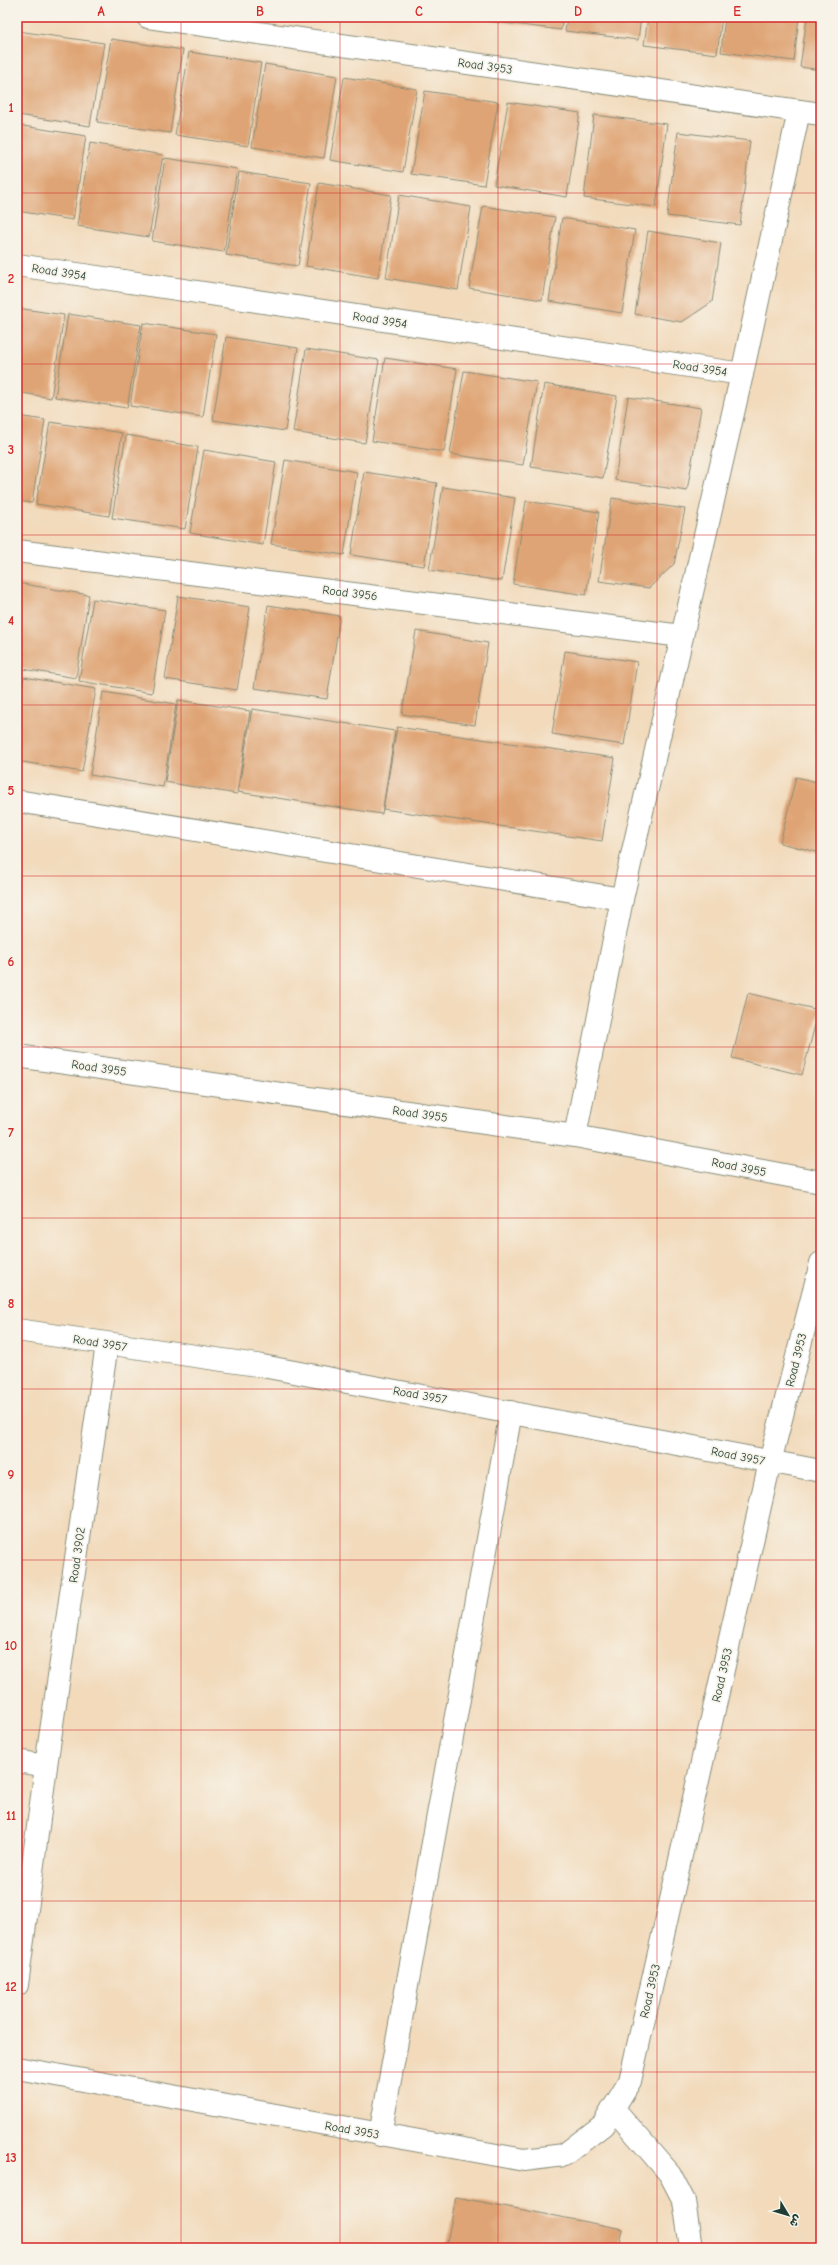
<svg xmlns="http://www.w3.org/2000/svg" width="838" height="2265" viewBox="0 0 838 2265" font-family="'Comic Neue','Playpen Sans Arabic',sans-serif">
<rect width="100%" height="100%" fill="#f7f3e8"/>
<filter id="ink" filterUnits="userSpaceOnUse"><feTurbulence type="fractalNoise" baseFrequency=".025" numOctaves="2"/><feDisplacementMap in="SourceGraphic" scale="8" xChannelSelector="R" yChannelSelector="G"/><feConvolveMatrix kernelMatrix="1 2 1 2 8 2 1 2 1" color-interpolation-filters="sRGB"/></filter>
<filter id="wash" filterUnits="userSpaceOnUse"><feTurbulence type="fractalNoise" baseFrequency=".012" numOctaves="4" result="noise"/><feDisplacementMap in="SourceGraphic" scale="16" xChannelSelector="R" yChannelSelector="G"/><feGaussianBlur stdDeviation="0.9" result="paint"/><feColorMatrix in="noise" values="0 0 0 0 0 0 0 0 0 0 0 0 0 0 0 0 0 1.4 0 .05"/><feComposite in="paint" operator="in"/></filter>
<g filter="url(#wash)">
<rect width="100%" height="100%" fill="#f2dabb"/>
<g id="blocks">
<g fill="#dfa474">
<path d="M490,17H563L561,30L489,21Z"/>
<path d="M567,17H641L638,40L565,31Z"/>
<path d="M648,17H722L717,54L644,45Z"/>
<path d="M725,17H799L794,61L721,52Z"/>
<path d="M807,17H821V70L800,67Z"/>
<path d="M17,31L104,43L90,126L18,115L22,86L17,111Z"/>
<path d="M111,39L183,50L170,133L97,122Z"/>
<path d="M189,52L261,63L248,146L175,135Z"/>
<path d="M265,64L337,76L324,158L252,147Z"/>
<path d="M344,77L417,89L403,172L330,160Z"/>
<path d="M425,91L498,102L484,185L411,174Z"/>
<path d="M508,102L580,113L567,197L494,185Z"/>
<path d="M594,115L667,124L656,207L584,198Z"/>
<path d="M17,125L86,136L73,220L17,211Z"/>
<path d="M678,132L750,141L740,225L667,216Z"/>
<path d="M90,143L163,155L149,237L77,226Z"/>
<path d="M165,158L237,169L224,252L152,241Z"/>
<path d="M239,172L311,183L298,266L226,255Z"/>
<path d="M319,183L391,195L378,278L306,266Z"/>
<path d="M399,195L471,207L458,290L386,278Z"/>
<path d="M483,206L555,217L542,300L469,288Z"/>
<path d="M562,218L635,230L622,313L549,301Z"/>
<path d="M648,231L721,243L712,302L682,322L635,314Z"/>
<path d="M17,308L64,315L51,398L17,392Z"/>
<path d="M68,314L141,325L127,408L55,397Z"/>
<path d="M143,323L216,334L203,417L130,406Z"/>
<path d="M226,337L298,348L285,431L213,420Z"/>
<path d="M306,349L379,360L365,443L293,432Z"/>
<path d="M385,358L457,369L444,452L372,441Z"/>
<path d="M464,371L537,382L523,465L450,454Z"/>
<path d="M544,384L617,396L603,478L531,467Z"/>
<path d="M628,397L701,408L687,491L615,480Z"/>
<path d="M17,416L45,420L32,503L17,501Z"/>
<path d="M50,422L122,433L109,516L36,504Z"/>
<path d="M126,435L198,447L185,529L112,518Z"/>
<path d="M204,450L276,462L263,545L190,533Z"/>
<path d="M285,460L357,472L344,555L271,544Z"/>
<path d="M364,472L437,483L424,566L351,555Z"/>
<path d="M443,487L515,498L502,581L429,570Z"/>
<path d="M612,498L685,509L674,564L649,588L599,581Z"/>
<path d="M526,501L599,512L586,595L513,584Z"/>
<path d="M17,583L89,595L76,678L17,668Z"/>
<path d="M178,596L250,607L237,690L165,679Z"/>
<path d="M93,599L165,610L152,693L79,681Z"/>
<path d="M268,605L340,616L327,699L254,688Z"/>
<path d="M416,631L488,643L475,725L402,714Z"/>
<path d="M565,651L637,662L624,745L552,734Z"/>
<path d="M24,677L96,689L82,772L17,761V718Z"/>
<path d="M103,692L176,704L163,787L90,775Z"/>
<path d="M178,700L250,711L237,794L165,782Z"/>
<path d="M252,709L395,731L382,814L238,792Z"/>
<path d="M397,727L615,758L602,841L383,809Z"/>
<path d="M796,777L821,783V853L780,843Z"/>
<path d="M748,993L819,1010L802,1075L732,1058Z"/>
<path d="M456,2197L623,2229L619,2248H446Z"/>
</g>
</g>
</g>
<g filter="url(#ink)">
<use href="#blocks" fill-opacity="0" stroke="#888c78" stroke-width="1"/>
<g fill="none" stroke-linecap="round" stroke-linejoin="round">
<defs>
<g id="minor">
<path d="M148,17L821,114"/>
<path d="M17,265L742,374"/>
<path d="M17,551L682,636"/>
<path d="M17,801L622,899"/>
<path d="M17,1056L575,1136L821,1182"/>
<path d="M575,1136L622,899L742,374L799,111"/>
<path d="M17,1330L257,1365L821,1471"/>
<path d="M17,1761L46,1766"/>
<path d="M17,1985L46,1766L107,1344"/>
<path d="M17,2068L524,2160L564,2155L603,2125L630,2081L770,1462L821,1263"/>
<path d="M613,2108L670,2174L684,2201L691,2248"/>
<path d="M380,2135L511,1412"/>
</g>
</defs>
<use href="#minor" stroke="#888c78" stroke-width="24"/>
<use href="#minor" stroke="#fff" stroke-width="22"/>
</g>
</g>
<path fill="none" stroke="#d62828" stroke-width="1" stroke-opacity="0.55" d="M181,17V2248M340,17V2248M498,17V2248M657,17V2248M17,193H821M17,364H821M17,535H821M17,705H821M17,876H821M17,1047H821M17,1218H821M17,1389H821M17,1560H821M17,1730H821M17,1901H821M17,2072H821"/>
<g text-anchor="middle" dominant-baseline="central" stroke-width="3.5" stroke-linejoin="round" paint-order="stroke">
<g font-size="12" fill="#1f3d34" stroke="#f7f3e8">
<text transform="translate(485 66) rotate(8)">Road 3953</text>
<text transform="translate(59 272) rotate(9)">Road 3954</text>
<text transform="translate(380 320) rotate(9)">Road 3954</text>
<text transform="translate(700 368) rotate(9)">Road 3954</text>
<text transform="translate(350 593) rotate(7)">Road 3956</text>
<text transform="translate(99 1068) rotate(8)">Road 3955</text>
<text transform="translate(420 1114) rotate(8)">Road 3955</text>
<text transform="translate(739 1167) rotate(11)">Road 3955</text>
<text transform="translate(100 1343) rotate(9)">Road 3957</text>
<text transform="translate(796 1360) rotate(-76)">Road 3953</text>
<text transform="translate(420 1395) rotate(10)">Road 3957</text>
<text transform="translate(738 1456) rotate(11)">Road 3957</text>
<text transform="translate(77 1555) rotate(-82)">Road 3902</text>
<text transform="translate(722 1675) rotate(-77)">Road 3953</text>
<text transform="translate(650 1991) rotate(-77)">Road 3953</text>
<text transform="translate(352 2130) rotate(10)">Road 3953</text>
</g>
</g>
<rect width="838" height="2265" fill="none" stroke="#f7f3e8" stroke-width="44"/>
<g transform="translate(788 2215) rotate(128)" stroke="#f7f3e8" stroke-width="3" paint-order="stroke">
<path d="M0-3L7 15L0 10L-7 15Z" fill="#1f3d34"/>
<text y="-6" font-size="11" font-weight="bold" text-anchor="middle" fill="#1f3d34">ش</text>
</g>
<rect x="22" y="22" width="794" height="2221" fill="none" stroke="#d62828" stroke-width="1.5"/>
<g font-size="13" text-anchor="middle" font-weight="bold" fill="#d62828">
<text x="101" y="16">A</text>
<text x="260" y="16">B</text>
<text x="419" y="16">C</text>
<text x="578" y="16">D</text>
<text x="737" y="16">E</text>
<text x="11" y="112">1</text>
<text x="11" y="283">2</text>
<text x="11" y="454">3</text>
<text x="11" y="625">4</text>
<text x="11" y="795">5</text>
<text x="11" y="966">6</text>
<text x="11" y="1137">7</text>
<text x="11" y="1308">8</text>
<text x="11" y="1479">9</text>
<text x="11" y="1650">10</text>
<text x="11" y="1820">11</text>
<text x="11" y="1991">12</text>
<text x="11" y="2162">13</text>
</g>
</svg>
